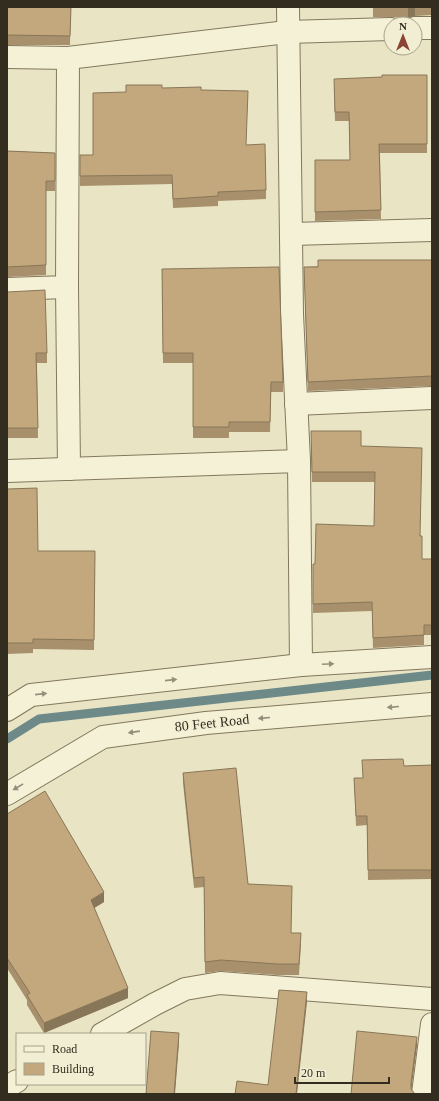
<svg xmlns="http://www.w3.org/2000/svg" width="439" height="1101" viewBox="0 0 439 1101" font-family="Georgia,serif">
<rect width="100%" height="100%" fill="#e9e5c4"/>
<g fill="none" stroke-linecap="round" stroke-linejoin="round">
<path stroke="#6e8a88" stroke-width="9" d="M7,739L39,719L432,675"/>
<defs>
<g id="minor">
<path d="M288,7L292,314L299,461"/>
<path d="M415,28H432"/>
<path d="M7,57L68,58L287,32L391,29"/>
<path d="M292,234L432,230"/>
<path d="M67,287L69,469"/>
<path d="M7,289L67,287L68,58"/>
<path d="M296,404L432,398"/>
<path d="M7,471L299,461L301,665"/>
<path d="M7,710L31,695L301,665L432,657"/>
<path d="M7,794L103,737L206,723L432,704"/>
<path d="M102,1034L155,1004L185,989L220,983L432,999"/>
<path d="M7,1087L17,1081"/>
<path d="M423,1094L432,1024"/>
</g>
</defs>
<use href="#minor" stroke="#82775d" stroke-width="24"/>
<use href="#minor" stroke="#f5f1d7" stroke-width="22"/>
</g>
<g fill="#a8906c">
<path d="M7,7H71L70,45H7Z"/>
<path d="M373,7H432V15L415,16L408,18L391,17H373Z"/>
<path d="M427,75V153H380L381,219L315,221V160H350L349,121H335L334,88L382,77Z"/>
<path d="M162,88L201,90L246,145L266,190V199L218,201V206L173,208L172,184L80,186V155H93L126,92Z"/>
<path d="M7,151L55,153V191H46V275L7,277Z"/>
<path d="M432,260V386L308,391L304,267Z"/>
<path d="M162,269L283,382V392H271L270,432H229V438H193V363H163Z"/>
<path d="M7,292L47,353V363H37L38,438H7Z"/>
<path d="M311,441L361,446L421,536L422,559H432V635H424V645L373,648L372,611L313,613V564H315L374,526L375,482H312Z"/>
<path d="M7,489L38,551H95L94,650L33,649V653L7,654Z"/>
<path d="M432,765V879L368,880L367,825L356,826L354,778H363L404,766Z"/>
<path d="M183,773L248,884L301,944L299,975H277L221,971L205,973L204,887L194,888L183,783Z"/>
<path d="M7,814L104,902L94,908L128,998L44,1033L27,1005V1000L7,968Z"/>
</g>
<g fill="#887658">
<path d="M408,7H415V16L408,18Z"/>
<path d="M104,892V902L91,910V900Z"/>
<path d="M128,988V998L44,1033V1023Z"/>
<path d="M307,992V1002L297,1094H296Z"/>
<path d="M179,1033V1043L175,1094H174Z"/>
<path d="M417,1037V1046L411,1092V1083Z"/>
</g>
<g fill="#c3a87e" stroke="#887658">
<path d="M7,7H71L70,36L7,35Z"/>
<path d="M382,75H427V144H379L381,210L315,212V160H350L349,112H335L334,79L382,77Z"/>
<path d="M126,85H162V88L201,87V90L248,91L246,145L265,144L266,190L218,192V196L173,199L172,175L80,176V155H93V93L126,92Z"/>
<path d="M7,151L55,153V181H46V265L7,267Z"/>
<path d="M318,260H432V376L308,382L304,267H318Z"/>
<path d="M279,267L283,382H271L270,422H229V427H193V353H163L162,269Z"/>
<path d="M45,290L47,353H36L38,428H7V292Z"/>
<path d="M311,431H361V446L422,448L420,536H422V559H432V625H424V635L373,638L372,602L313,604V564H315L316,524L374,526L375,472H312Z"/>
<path d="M37,488L38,551H95L94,640L33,639V643H7V489Z"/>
<path d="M403,759L404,766L432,765V870H368L367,816H356L354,778H363L362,760Z"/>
<path d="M236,768L248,884L292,886L291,933H301L299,964H277L221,960L205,962L204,877L194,878L183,773Z"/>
<path d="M45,791L104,892L91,900L128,988L44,1023L27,995L30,993L7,958V814Z"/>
<path d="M279,990L307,992L296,1094H235L237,1081L268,1085Z"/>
<path d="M151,1031L179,1033L174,1094H146Z"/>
<path d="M357,1031L417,1037L411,1083V1089L415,1094H351Z"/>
</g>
<defs><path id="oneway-solid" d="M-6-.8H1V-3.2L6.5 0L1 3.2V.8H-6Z"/></defs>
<g fill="#948f7b">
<use href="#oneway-solid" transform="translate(328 664) rotate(-3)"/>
<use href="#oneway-solid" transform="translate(171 680) rotate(-6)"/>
<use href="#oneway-solid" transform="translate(41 694) rotate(-6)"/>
<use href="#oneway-solid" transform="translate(393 707) rotate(175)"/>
<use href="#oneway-solid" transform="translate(264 718) rotate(175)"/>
<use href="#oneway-solid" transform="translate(134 732) rotate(172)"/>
<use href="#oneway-solid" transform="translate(18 787) rotate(149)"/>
</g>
<g text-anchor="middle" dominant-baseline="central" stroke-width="3" stroke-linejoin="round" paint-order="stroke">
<g font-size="14" fill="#332d1f" stroke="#f1eed3">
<text transform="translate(212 723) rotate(-6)">80 Feet Road</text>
</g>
</g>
<rect width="439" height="1101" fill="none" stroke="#332d1f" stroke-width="16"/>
<rect x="16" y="1033" width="130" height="52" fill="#f1eed3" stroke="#a5a18b"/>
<rect x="24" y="1046" width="20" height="6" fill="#f5f1d7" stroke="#a5a18b"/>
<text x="52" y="1053" font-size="12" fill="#332d1f">Road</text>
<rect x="24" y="1063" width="20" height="12" fill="#c3a87e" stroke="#a5a18b"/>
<text x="52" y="1073" font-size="12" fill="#332d1f">Building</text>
<g transform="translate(403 36)"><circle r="19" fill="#f1eed3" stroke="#a5a18b"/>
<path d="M0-3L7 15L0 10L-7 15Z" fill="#8b4333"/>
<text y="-6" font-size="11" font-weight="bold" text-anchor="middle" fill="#332d1f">N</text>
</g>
<path d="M295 1077v6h94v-6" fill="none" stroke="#332d1f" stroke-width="2"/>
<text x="301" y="1077" font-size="12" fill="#332d1f" stroke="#f1eed3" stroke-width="3" paint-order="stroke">20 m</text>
</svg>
